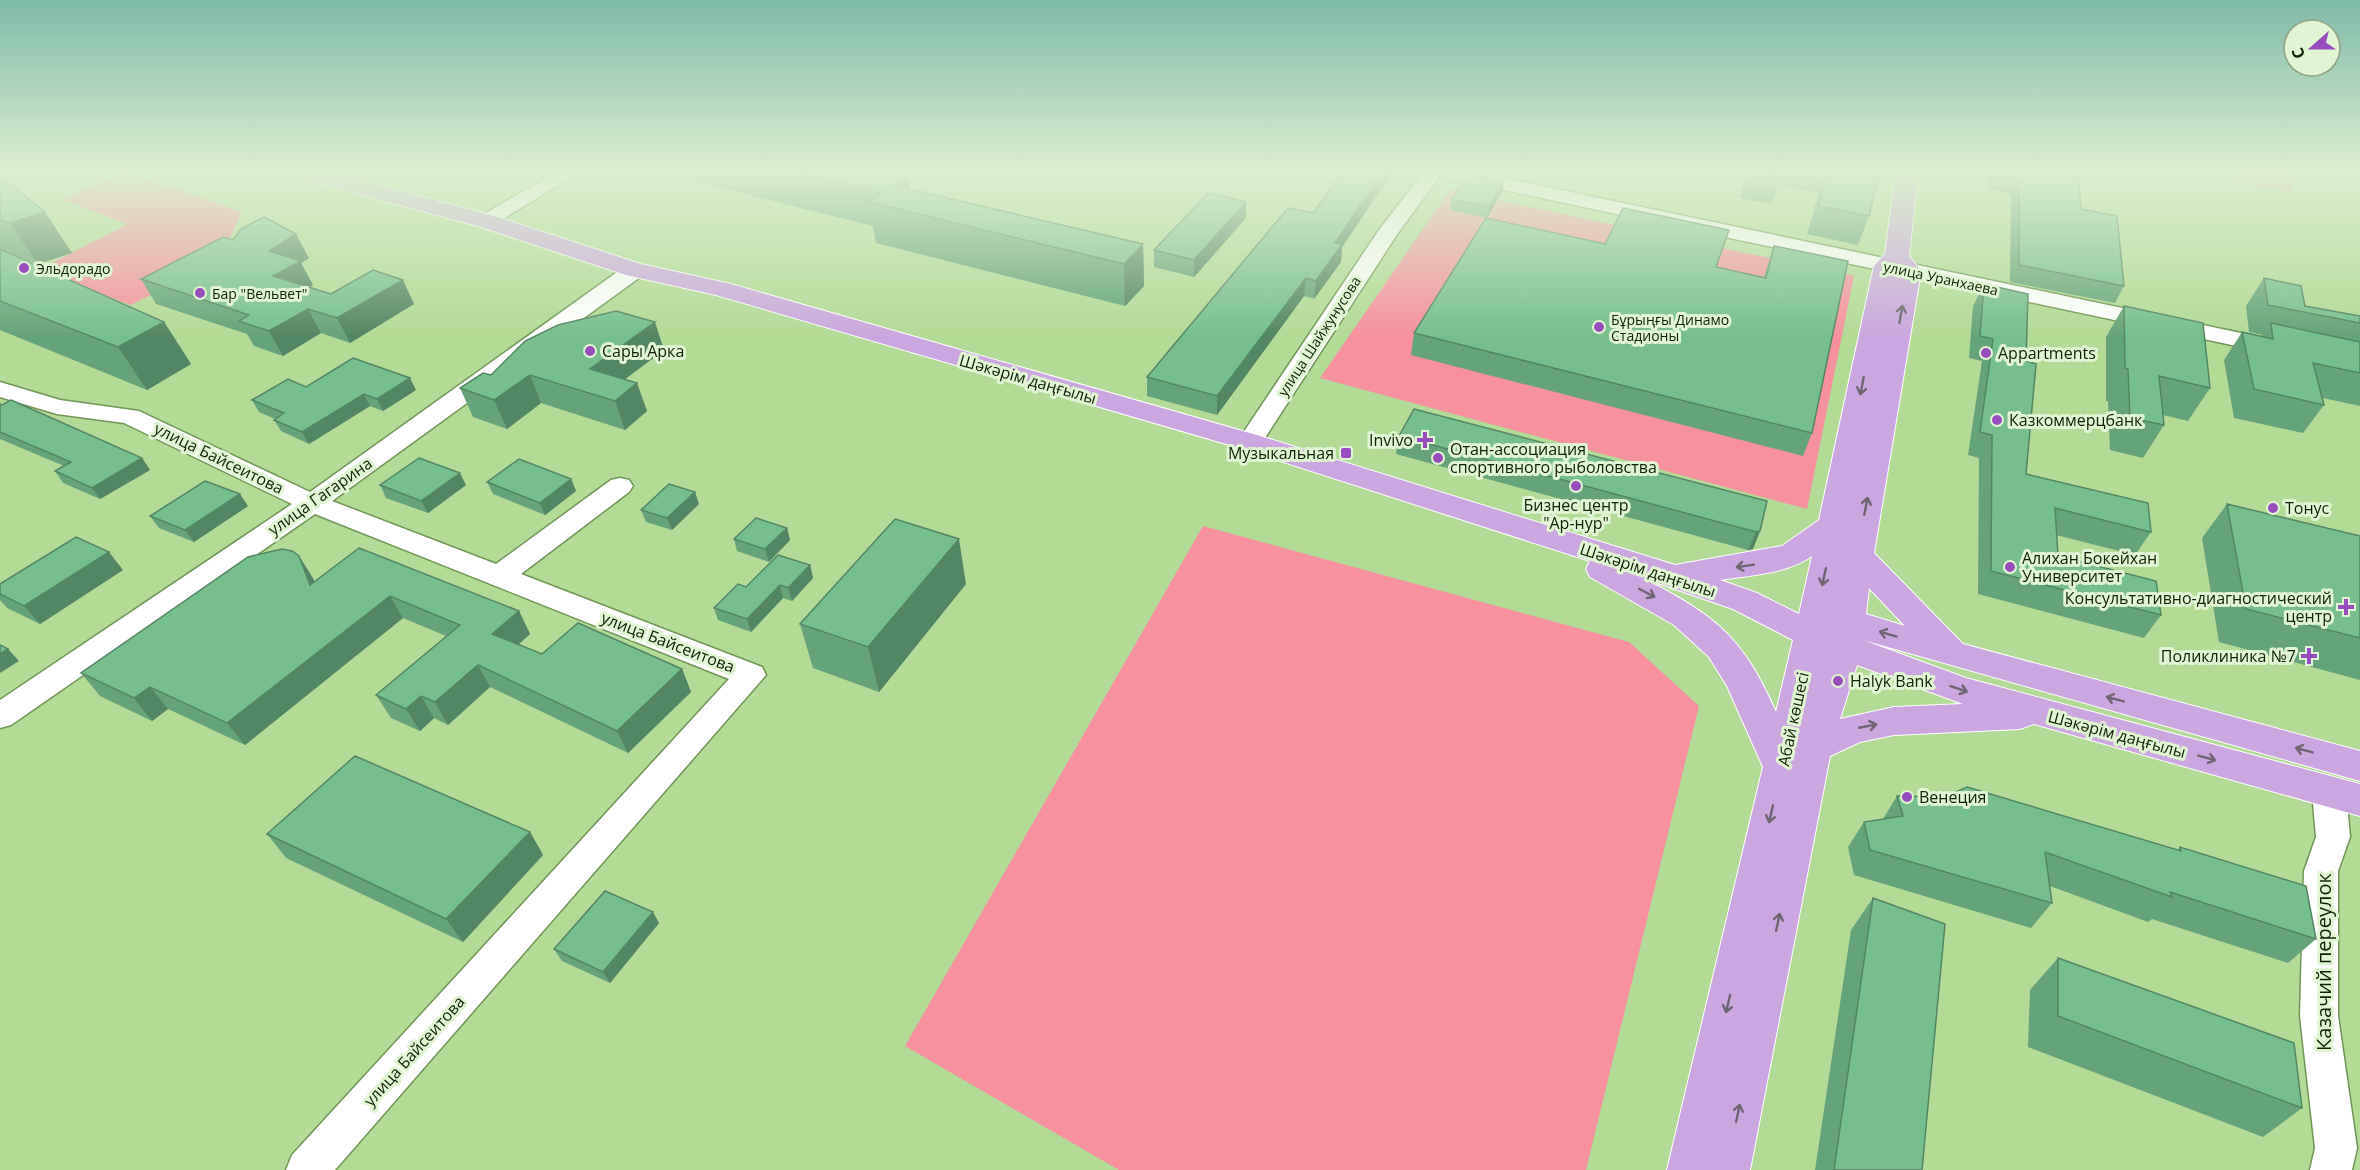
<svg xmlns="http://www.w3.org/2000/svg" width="2360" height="1170" viewBox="0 0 2360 1170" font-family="'Open Sans',sans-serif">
<rect width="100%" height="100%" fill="#b2db95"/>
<g fill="#f7919d">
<path d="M120,173H130L242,212L219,260L131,305L38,270L128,224L63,200Z"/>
<path d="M2236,173H2288L2294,192L2239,183Z"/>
<path d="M1450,190L1854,276L1807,509L1320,378Z"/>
<path d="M1203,526L1629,642L1699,706L1586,1170H1119L905,1046Z"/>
</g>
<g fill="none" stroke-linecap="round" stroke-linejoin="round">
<defs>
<g id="minor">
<path d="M555,173H578L493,225H479L476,221L479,217Z"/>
<path d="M1423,173H1442L1398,233L1259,447L1250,450L1241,447L1237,442L1379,230Z"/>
<path d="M1443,173H1480L2274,340L2282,342L2286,347L2282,352L2274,354L1452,179Z"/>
<path d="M635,264L643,265L646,270L643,275L332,501L496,564L611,480L620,478L629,480L633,486L629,492L521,574L762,667L766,675L335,1170H286L292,1155L729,679L315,514L11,725L0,728V700L292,504L124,423L57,414L0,397V382L60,400L139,411L310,492L627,265Z"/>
<path d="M2329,778L2341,782L2346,791L2350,837L2338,871V1016L2357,1148L2352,1170H2310L2315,1148L2300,1016L2304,871L2316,837L2312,791L2317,782Z"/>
</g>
<path id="major" d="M296,173H333L494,216L641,264L731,284L1260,436L1675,565L1782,546L1819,520L1874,266L1885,254L1896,173H1918L1909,256L1921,271L1874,553L1963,644L2360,751V781L1863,640L1966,678L2360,784V816L2034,724L2020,729L1894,735L1860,742L1830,756L1750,1170H1667L1763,767L1727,686L1709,657L1674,625L1590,577L1586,569L1590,561L1240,448L716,295L626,275L478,226L299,178ZM1812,556L1799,614L1757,593L1720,580C1750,575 1787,574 1812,556ZM1643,578L1733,609L1793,640L1776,712C1742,635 1715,616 1643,578ZM1869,588L1905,626L1866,614ZM1857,665L1963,704L1894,707L1840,719Z"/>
</defs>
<use href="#minor" stroke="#709653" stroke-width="3"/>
<use href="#major" stroke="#fff" stroke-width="2"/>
<use href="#minor" fill="#fff" fill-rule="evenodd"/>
<use href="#major" fill="#cca6e0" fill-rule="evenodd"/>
</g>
<g fill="#65a478">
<path d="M661,173H893L910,189L1143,244L1144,286L1125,306L876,243L873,226Z"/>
<path d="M1490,173H1513L1510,177Z"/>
<path d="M1741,173H1879L1869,216L1858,245L1807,234L1819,193L1778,185L1772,204L1740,198L1745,178L1740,177Z"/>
<path d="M1987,173H2078L2081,209L2124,286L2115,303L2010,282L2011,194L1987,189Z"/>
<path d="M0,176L72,253L38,264L18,257L164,322L191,364L147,390L0,330Z"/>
<path d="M1504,181L1502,192L1487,218L1450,210L1452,199Z"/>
<path d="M1379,192L1342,247L1341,262L1314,299L1304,296L1217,415L1147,396V377L1313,213Z"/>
<path d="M1246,202V218L1194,277L1154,267V250Z"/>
<path d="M233,240L309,258L301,263L313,285L309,288L331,294L414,304L350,343L321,333L283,356L254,346L247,334L156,304L141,279Z"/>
<path d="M1605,244L1764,277L1774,246L1812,433L1803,456L1411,355L1414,333Z"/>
<path d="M2264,278L2305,306L2360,316V406L2323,398L2324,405L2303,433L2234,418L2224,360L2242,332L2262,336L2263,335L2249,332L2246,306Z"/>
<path d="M1984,284L2026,361V474L2151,532L2135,555L2056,535L2058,556L2161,615L2144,638L1978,594L1979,458L1968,455L1982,361L1969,358L1973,306Z"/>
<path d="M2124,306L2210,388L2188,421L2163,415L2164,425L2143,458L2110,450L2108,401H2106V337Z"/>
<path d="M664,350L625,379L647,411L625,430L541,403L507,429L473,417L460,388L491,375Z"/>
<path d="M306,387L416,390L383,411L370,406L309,444L281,431L274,420L275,419L259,412L252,400Z"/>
<path d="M0,404L142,458L150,470L100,499L63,483L55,471L64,466L0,439Z"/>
<path d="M1399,436L1760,531L1753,549L1748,550L1396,454Z"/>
<path d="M571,479L576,491L545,515L493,494L487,482Z"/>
<path d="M380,485H466L428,513L386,498Z"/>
<path d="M699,504L672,530L646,522L641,510Z"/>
<path d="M2227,504L2360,536V680L2219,642L2202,538Z"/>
<path d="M248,506L194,542L159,528L150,516Z"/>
<path d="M787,528L790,540L769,562L737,551L734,539Z"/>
<path d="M299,556L314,581L519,611L530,634L518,645L542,654L682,669L691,692L628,753L490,687L448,725L434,718L420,731L391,718L376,695L446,636L403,618L245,745L168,709L152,721L100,696L81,673Z"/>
<path d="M810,565L813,578L792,601L783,598L751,632L718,620L714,608L746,587Z"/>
<path d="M123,570L40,624L7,608L0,600V584Z"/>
<path d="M966,584L879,692L813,668L800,624Z"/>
<path d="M1897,796L2177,850L2180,847L2316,939L2288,963L2152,919L2148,922L2050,886L2052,903L2031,928L1854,875L1848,847L1864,822L1883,819Z"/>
<path d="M530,832L543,855L463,942L286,858L267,834Z"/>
<path d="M1873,898L1922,1170H1815L1851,930Z"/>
<path d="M659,923L610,983L562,961L554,949Z"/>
<path d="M2058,958L2302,1108L2263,1137L2028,1047L2030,990Z"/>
</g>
<g fill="#538662">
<path d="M1382,173H1393L1379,192L1342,247L1341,262L1314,299L1316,281L1335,243Z"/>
<path d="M908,177L913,213L885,194Z"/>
<path d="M1504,181L1502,192L1487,218L1489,207Z"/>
<path d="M1246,202V218L1194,277V260Z"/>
<path d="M45,212L72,253L38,264L10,223Z"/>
<path d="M296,234L309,258L301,263L313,285L286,300L273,276L269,251Z"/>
<path d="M1143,244L1144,286L1125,306L1124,264Z"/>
<path d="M1306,278L1304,296L1217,415V396Z"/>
<path d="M403,280L414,304L350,343L337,318Z"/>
<path d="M308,309L321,333L283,356L269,331Z"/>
<path d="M164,322L191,364L147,390L118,347Z"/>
<path d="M655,322L664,350L601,397L590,369Z"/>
<path d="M530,375L541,403L507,429L494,400Z"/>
<path d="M410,378L416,390L383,411L377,399Z"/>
<path d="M637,383L647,411L625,430L615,401Z"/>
<path d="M364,394L370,406L309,444L302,432Z"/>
<path d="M142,458L150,470L100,499L92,488Z"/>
<path d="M460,473L466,485L428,513L421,501Z"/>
<path d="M571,479L576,491L545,515L540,503Z"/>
<path d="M695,492L699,504L672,530L667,518Z"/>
<path d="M240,494L248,506L194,542L185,530Z"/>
<path d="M787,528L790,540L769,562L765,549Z"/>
<path d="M1760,531L1753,549L1748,550L1756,532Z"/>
<path d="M959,539L966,584L879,692L868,647Z"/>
<path d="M109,552L123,570L40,624L24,606Z"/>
<path d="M299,556L313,578L324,607L310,585Z"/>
<path d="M810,565L813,578L792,601L788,588Z"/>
<path d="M780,585L783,598L751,632L747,619Z"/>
<path d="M390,596L403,618L245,745L227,723Z"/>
<path d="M519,611L530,634L504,657L492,634Z"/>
<path d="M8,649L19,661L0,673V654Z"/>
<path d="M478,665L490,687L448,725L435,702Z"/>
<path d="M682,669L691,692L628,753L617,731Z"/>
<path d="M150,687L168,709L152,721L134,698Z"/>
<path d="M421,696L434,718L420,731L406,709Z"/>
<path d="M530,832L543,855L463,942L446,919Z"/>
<path d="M653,912L659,923L610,983L603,972Z"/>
</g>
<g fill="#76bf8c" stroke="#538662" stroke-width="1.5">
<path d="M799,173H893L908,177L896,186L892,185L882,193Z"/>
<path d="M1342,173H1382L1335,243L1342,244L1316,281L1306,278L1217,396L1147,377L1288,208L1313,213Z"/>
<path d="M1767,173H1782L1781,176Z"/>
<path d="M1827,173H1879L1869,216L1818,206Z"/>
<path d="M1994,173H2078L2081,209L2117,216L2124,286L2019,265V178Z"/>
<path d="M1469,174L1504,181L1489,207L1452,199Z"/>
<path d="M0,176L45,212L10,223L0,220Z"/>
<path d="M892,185L1143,244L1124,264L869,202Z"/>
<path d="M1208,193L1246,202L1194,260L1154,250Z"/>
<path d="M1623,208L1729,230L1716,267L1766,278L1774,246L1848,261L1812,433L1414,333L1486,218L1605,244Z"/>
<path d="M264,217L296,234L269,251L301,261L273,276L331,294L373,270L403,280L337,318L308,309L269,331L239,321L249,315L141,279L223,237L233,240L241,229Z"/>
<path d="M0,249L164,322L118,347L0,301Z"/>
<path d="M2264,278L2301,286L2305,306L2360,316V323L2268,305Z"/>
<path d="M1984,284L2028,294L2026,361L2036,364L2026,474L2148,503L2151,532L2055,508L2058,556L2156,581L2161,615L1991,571L1992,435L1980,432L1993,339L1980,336Z"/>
<path d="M2124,306L2203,323L2210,388L2159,376L2164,425L2130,418L2128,369L2125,368Z"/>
<path d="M616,311L655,322L590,369L637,383L615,401L530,375L494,400L460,388L483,373L491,375L525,341L558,325Z"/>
<path d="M2271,323L2360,342V373L2313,363L2324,405L2254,389L2242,332L2273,339Z"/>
<path d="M353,358L410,378L377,399L364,394L302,432L274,420L284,413L252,400L288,379L306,387Z"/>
<path d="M11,400L142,458L92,488L55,471L71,462L0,432V404L2,405Z"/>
<path d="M1414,409L1767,501L1760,531L1756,532L1399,436Z"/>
<path d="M419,458L460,473L421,501L380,485Z"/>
<path d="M519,459L571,479L540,503L487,482Z"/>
<path d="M205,481L240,494L185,530L150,516Z"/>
<path d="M669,484L695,492L667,518L641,510Z"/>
<path d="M2227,504L2360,536V638L2246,609Z"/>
<path d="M756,518L787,528L765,549L734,539Z"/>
<path d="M895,519L959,539L868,647L800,624Z"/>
<path d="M76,537L109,552L24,606L0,594V584Z"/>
<path d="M359,548L519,611L492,634L542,654L578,623L682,669L617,731L478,665L435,702L421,696L406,709L376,695L460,625L390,596L227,723L150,687L134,698L81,673L248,557L282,549L292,551L299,556L310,585Z"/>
<path d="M778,555L810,565L788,588L780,585L747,619L714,608L738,584L746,587Z"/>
<path d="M0,645L8,649L0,654Z"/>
<path d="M355,756L530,832L446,919L267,834Z"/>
<path d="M1967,787L2181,851L2180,847L2306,886L2316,939L2170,892L2172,897L2045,852L2052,903L1870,850L1864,822L1903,816L1897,796L1945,797Z"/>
<path d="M605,891L653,912L603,972L554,949Z"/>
<path d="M1873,898L1945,924L1922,1170H1834Z"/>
<path d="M2058,958L2294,1043L2302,1108L2058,1016Z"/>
</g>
<defs><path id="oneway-shaft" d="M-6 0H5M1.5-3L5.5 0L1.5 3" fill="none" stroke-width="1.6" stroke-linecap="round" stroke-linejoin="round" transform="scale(1.5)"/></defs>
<g stroke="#6f6473">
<use href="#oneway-shaft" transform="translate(1901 314) rotate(-80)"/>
<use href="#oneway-shaft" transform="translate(1862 386) rotate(101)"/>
<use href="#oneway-shaft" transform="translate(1866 506) rotate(-79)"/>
<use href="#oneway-shaft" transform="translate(1745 566) rotate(171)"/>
<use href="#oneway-shaft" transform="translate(1824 577) rotate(102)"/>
<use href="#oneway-shaft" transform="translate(1647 593) rotate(28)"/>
<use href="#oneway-shaft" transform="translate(1888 634) rotate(-163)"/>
<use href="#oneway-shaft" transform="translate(1959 689) rotate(19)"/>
<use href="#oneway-shaft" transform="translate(2115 699) rotate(-165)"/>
<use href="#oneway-shaft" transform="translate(1868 726) rotate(-11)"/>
<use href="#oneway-shaft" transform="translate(2304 750) rotate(-165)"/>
<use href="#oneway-shaft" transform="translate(2207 758) rotate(15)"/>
<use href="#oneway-shaft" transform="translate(1771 814) rotate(103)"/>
<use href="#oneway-shaft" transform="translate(1778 922) rotate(-78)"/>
<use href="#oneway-shaft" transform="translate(1728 1004) rotate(103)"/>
<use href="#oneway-shaft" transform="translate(1738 1113) rotate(-78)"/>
</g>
<linearGradient id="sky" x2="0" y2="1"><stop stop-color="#7fbaa9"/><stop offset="0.51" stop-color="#dcefcf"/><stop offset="1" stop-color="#dcefcf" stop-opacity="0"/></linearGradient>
<rect width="2360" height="337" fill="url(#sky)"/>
<g fill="#994cbe" stroke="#e0f5d2" stroke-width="2">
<circle cx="24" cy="268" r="6"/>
<circle cx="200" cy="293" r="6"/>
<circle cx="1599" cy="327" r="6"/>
<circle cx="590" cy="351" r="6"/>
<circle cx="1986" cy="353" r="6"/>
<circle cx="1997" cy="420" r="6"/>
<path d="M1422 431h6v6h6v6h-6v6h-6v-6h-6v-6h6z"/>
<rect x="1340" y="447" width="12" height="12" rx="3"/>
<circle cx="1438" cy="458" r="6"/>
<circle cx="1576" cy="486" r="6"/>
<circle cx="2273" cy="508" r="6"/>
<circle cx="2010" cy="567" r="6"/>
<path d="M2343 598h6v6h6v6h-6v6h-6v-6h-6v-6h6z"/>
<path d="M2306 647h6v6h6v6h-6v6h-6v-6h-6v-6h6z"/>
<circle cx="1838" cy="681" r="6"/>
<circle cx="1907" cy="797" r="6"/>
</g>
<g text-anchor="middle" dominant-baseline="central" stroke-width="6" stroke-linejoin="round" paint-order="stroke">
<g font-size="14" fill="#122106" stroke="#e0f5d2" text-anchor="start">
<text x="36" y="268">Эльдорадо</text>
<text x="212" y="293">Бар "Вельвет"</text>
<text x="1611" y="319">Бұрыңғы Динамо<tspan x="1611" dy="16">Стадионы</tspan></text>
</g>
<g font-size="14" fill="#122106" stroke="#e0f5d2">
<text transform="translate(1941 278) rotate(12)">улица Уранхаева</text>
<text transform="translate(1319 336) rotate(-57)">улица Шайжунусова</text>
</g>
<g font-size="16" fill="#122106" stroke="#e0f5d2" text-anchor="start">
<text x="602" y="351">Сары Арка</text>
<text x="1998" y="353">Appartments</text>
<text x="2009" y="420">Казкоммерцбанк</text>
<text x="1413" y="440" text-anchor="end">Invivo</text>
<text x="1450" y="449">Отан-ассоциация<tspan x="1450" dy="18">спортивного рыболовства</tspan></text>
<text x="1334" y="453" text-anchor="end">Музыкальная</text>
<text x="1576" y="505" text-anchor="middle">Бизнес центр<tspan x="1576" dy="18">"Ар-нур"</tspan></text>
<text x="2285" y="508">Тонус</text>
<text x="2022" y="558">Алихан Бокейхан<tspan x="2022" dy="18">Университет</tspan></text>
<text x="2332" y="598" text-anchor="end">Консультативно-диагностический<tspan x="2332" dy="18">центр</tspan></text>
<text x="2296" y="656" text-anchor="end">Поликлиника №7</text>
<text x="1850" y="681">Halyk Bank</text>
<text x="1919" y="797">Венеция</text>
</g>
<g font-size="16" fill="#122106" stroke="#e0f5d2">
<text transform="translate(1028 379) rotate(16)">Шәкәрім даңғылы</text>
<text transform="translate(219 458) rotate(26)">улица Байсеитова</text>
<text transform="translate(320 496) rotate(-35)">улица Гагарина</text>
<text transform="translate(1648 570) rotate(18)">Шәкәрім даңғылы</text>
<text transform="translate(668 642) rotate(21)">улица Байсеитова</text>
<text transform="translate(1793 719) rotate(-78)">Абай көшесі</text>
<text transform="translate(2117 734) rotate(15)">Шәкәрім даңғылы</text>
<text transform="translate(414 1051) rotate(-48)">улица Байсеитова</text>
</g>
<g font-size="20" fill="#122106" stroke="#e0f5d2">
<text transform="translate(2323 962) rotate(-90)">Казачий переулок</text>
</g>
</g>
<g transform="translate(2312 48) rotate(249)"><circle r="28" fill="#e0f5d2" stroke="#8ea080" stroke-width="1.5"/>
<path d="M0-4.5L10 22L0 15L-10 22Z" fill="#994cbe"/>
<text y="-9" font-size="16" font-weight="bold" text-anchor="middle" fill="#122106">С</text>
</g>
</svg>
